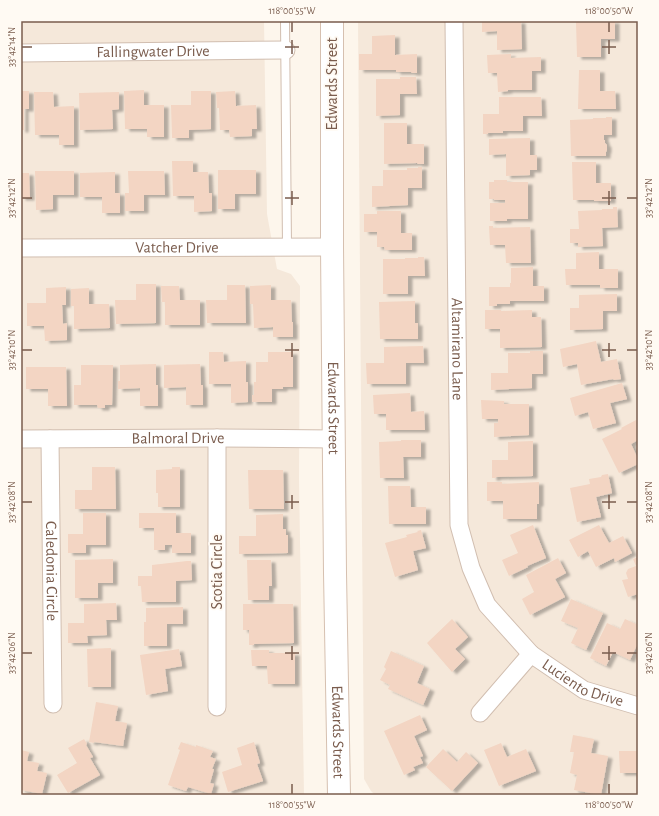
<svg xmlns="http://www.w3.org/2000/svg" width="659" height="816" viewBox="0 0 659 816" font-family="'Alegreya Sans',sans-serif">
<defs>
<filter id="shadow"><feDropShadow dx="4.5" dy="2.5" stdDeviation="1" flood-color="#0004"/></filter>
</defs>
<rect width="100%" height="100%" fill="#fdf6ec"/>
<g fill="#f5e8da">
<path d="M21,21H264L267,214L277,269L291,274L300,286L299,479L304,795H21Z"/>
<path d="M358,21H638V795H375L371,791L364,779Z"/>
</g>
<g fill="#f3d5c3" filter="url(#shadow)">
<path d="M482,21H521L522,49L497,50V31L482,32Z"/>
<path d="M615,21V39H601V57H577L576,22Z"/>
<path d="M395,35V55L417,54V73H412L411,72H396V70H359V54H372V36Z"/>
<path d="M511,54V58L541,57V71H532V90H508V91L498,92L497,73H488L487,55Z"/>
<path d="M579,70H600V91H615L616,109H578Z"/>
<path d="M400,77H416L417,94H400V115L376,116V79H400Z"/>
<path d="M144,90V105H164V137H147V129H125L124,91Z"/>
<path d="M21,91H29V109H24V130H21Z"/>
<path d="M191,91H211V129L189,130V138H172L171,105H191Z"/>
<path d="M235,91L236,106L256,105L257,129H252V136L230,137L229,130H220L219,108H217L216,92Z"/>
<path d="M34,92H53L54,107L74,106V145H59V135H35Z"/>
<path d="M119,92V109L112,110L113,129L80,130L79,93Z"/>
<path d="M499,97H541L542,116H523V131H503V133H488V134H483V114H499Z"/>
<path d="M606,117H612V135H604V140H605V143L607,145V150L606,152V156H571L570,120L593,119V118H606Z"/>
<path d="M384,123H407V144H424V164H418L417,163L384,164Z"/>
<path d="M530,138V155H537V170H530V175L506,176V154L489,155V139Z"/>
<path d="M172,161H193V172H208L209,193H212V211L194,212V196H173Z"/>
<path d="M572,162H596V183H611V201H594V200H573Z"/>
<path d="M418,167H422V188H408V205L372,207V186H383V170H407V168H418Z"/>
<path d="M218,170H256V194H235V209H218Z"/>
<path d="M35,171H74V195H53V209L36,210Z"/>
<path d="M128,171H164L165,195H144V211H125V193H129Z"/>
<path d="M115,172V193H120V213H102V197H80V173Z"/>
<path d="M21,173H29L30,198H21Z"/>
<path d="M494,180H507V182H528V219H507V221H490V203H505V200H494V199H489V182H494Z"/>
<path d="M613,207H617L618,227L602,228L603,246L578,247V243H570V229H579L578,211L602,210V209H613Z"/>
<path d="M377,211H401V233H412V250H385L384,247H377V232H364V214H377Z"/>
<path d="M489,226H493V228L530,227L531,263H506L505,245H490Z"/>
<path d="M599,252V269H618V288H600V285H566L565,269H576V253Z"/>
<path d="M418,257H424L425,276H408V294H383V259H405V258H418Z"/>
<path d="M533,267V286H544V301H510V304H497V306H489V287H510V283H511V268Z"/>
<path d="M136,284H156V323L116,324L115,300H136Z"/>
<path d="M227,285H245L246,323H207L206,300H227Z"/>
<path d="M271,285V300H291L292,322H293V337H273V327L254,328L253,304H250V286Z"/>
<path d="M161,286H179L180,300H200V325H165V302H162Z"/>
<path d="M66,287V305H62L63,324L67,323V340L45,341L44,326H27V303H46V288Z"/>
<path d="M89,288V304H109L110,328L74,329V306H71V289Z"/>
<path d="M617,294V311H603V329L570,330V308H579V295Z"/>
<path d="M415,301V323H418V339H380L379,302Z"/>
<path d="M485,310H501V311L532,310V317H541L542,347L500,348V329H485Z"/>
<path d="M596,341L601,362L617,359L621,379L614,380L613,379L581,385L577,364L563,367L560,349Z"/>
<path d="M423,346L424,363H406V384H367L366,363H384V347Z"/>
<path d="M530,351H543V374H532V388L491,390V373H508V353H530Z"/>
<path d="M209,352H223L224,362L246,361V382H248V402L231,403V384H209Z"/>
<path d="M268,352H293V387H283V389H272V402H252V395H254V382H256V362H268Z"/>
<path d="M156,364V385H158V406H140V388L118,389V381H120V365Z"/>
<path d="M200,364L201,385H203V405H186V387L164,388V365Z"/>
<path d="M81,365H113L112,405H105V408H98L97,405H74V385H81Z"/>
<path d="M26,367H66L67,406H48V389H26Z"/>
<path d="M622,383L627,399L610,403L616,423L593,429L588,412L575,416L570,398Z"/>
<path d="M410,393L411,412L424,411L425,430H386V414H374L373,395Z"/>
<path d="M481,400L504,401V404H529V435L494,437V423H498V419H482Z"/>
<path d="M636,420L638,424V440L631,444L638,459V464L619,473L602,439L622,429L621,428Z"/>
<path d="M401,440H421V457H403L404,478H380L379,442L401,441Z"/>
<path d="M533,441V476L496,477V478H492V460H508V442Z"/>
<path d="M92,467H115L116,509H75V490H92Z"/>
<path d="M172,467H180V507H158V493H156V470L172,469Z"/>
<path d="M248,470H283L284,509H249Z"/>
<path d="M608,474L612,493L596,497L601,517L577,522L570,488L590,484L589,479L601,477L602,475Z"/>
<path d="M487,482H502V484L539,482V504H537V519H503V501H487Z"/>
<path d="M388,486H410L411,507H426V524H389Z"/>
<path d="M83,513H106V545H86V553H68V534H83Z"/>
<path d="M139,513H176V533H191V553H172V545H165V550H154V528H139Z"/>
<path d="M283,514V529H286V535H288V553L239,554V536H256V515Z"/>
<path d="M533,525L546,558L527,566L528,567L509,576L502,560L518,553L510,535Z"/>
<path d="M599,525L609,543L623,536L632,553L615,562L614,558L596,567L588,551L578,557L569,540Z"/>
<path d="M421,530L426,548L413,551L418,570L395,577L385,543L407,537L406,535L418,532L417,531Z"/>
<path d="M638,557V594L628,597L622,580L628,579L626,573L628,569L636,566L633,559Z"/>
<path d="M558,558L566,573L555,579L565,597L530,615L522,599L534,592L526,575Z"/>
<path d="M113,559V583H98V598H75V560Z"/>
<path d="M247,560H271L272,586H269V600H248Z"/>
<path d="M187,561H191L192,580L176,581V602H142L141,586H138V576H152V565Z"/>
<path d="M571,599L603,613L586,650L571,643L578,628L561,621Z"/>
<path d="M116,603L117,620H106L107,635L87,636L88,643H68V623H84V604Z"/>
<path d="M243,604H293L294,643L254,644V645H249V630H243Z"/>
<path d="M183,607V624H167V646H144V622H146V608Z"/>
<path d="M452,619L468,637L455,649L465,659L452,672L427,643Z"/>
<path d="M625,619L638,625V643L630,660L613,652L606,666L590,658L607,623L620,629Z"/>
<path d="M111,648V687H88L87,649Z"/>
<path d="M179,649L182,666L165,669L168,691L146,695L140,655Z"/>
<path d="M251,650H269V653H295V684H268L267,666H252Z"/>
<path d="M391,651L424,666L417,683L430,689L423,705L388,689L390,685L380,680L386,669L384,667Z"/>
<path d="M96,702L118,706L115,721L127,723L123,746L94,742V743L89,742Z"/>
<path d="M420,715L427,730L414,736L423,756L420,757L423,763L413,767L415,770L404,775L384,731Z"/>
<path d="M573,735L594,739L591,753L608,756L601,795L574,790L577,775L570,773L574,752H570Z"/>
<path d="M84,739L87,744L86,745L93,757L90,758L100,775L68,793L57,775L77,763L68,748Z"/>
<path d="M181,742L196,747V745L213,751L210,757L216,759L212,769H214L210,783L214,784L211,794L188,787L186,791L168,785L180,750L178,749Z"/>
<path d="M254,742L260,763L257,764L263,781L228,792L222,772L242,765L237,748Z"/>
<path d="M501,743L507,757L526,749L536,771L499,786L484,750Z"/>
<path d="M443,749L457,762L466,752L478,763L452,791L426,767Z"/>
<path d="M21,750L29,752L27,761L39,763L37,771L47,773L42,794L21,790Z"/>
<path d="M619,751H638V773H620Z"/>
</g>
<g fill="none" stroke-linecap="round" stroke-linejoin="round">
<defs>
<path id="lane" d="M285,21L287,247"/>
<g id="street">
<path id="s1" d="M454,21L459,525L471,568L487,605L531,654L584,690L638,706"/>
<path id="s2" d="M21,53L286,50"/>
<path id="s3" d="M21,248L332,247"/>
<path id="s4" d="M21,439L217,438L334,439"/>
<path id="s5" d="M50,439L53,704"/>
<path d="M217,707V438"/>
<path d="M480,713L531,654"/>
</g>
<g id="secondary">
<path id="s6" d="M332,21V247L335,573L339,795"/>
</g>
</defs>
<use href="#lane" stroke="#d1beb0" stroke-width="10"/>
<use href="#street" stroke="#d1beb0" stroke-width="19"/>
<use href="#secondary" stroke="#d6c0b0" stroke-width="24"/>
<use href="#lane" stroke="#fff" stroke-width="8"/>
<use href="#street" stroke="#fff" stroke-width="17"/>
<use href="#secondary" stroke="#fff" stroke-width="22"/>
</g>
<path fill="none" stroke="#7a5c4d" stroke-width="1.5" d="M292,22V32M609,22V32M292,40V54M609,40V54M22,47H32M285,47H299M602,47H616M292,191V205M609,191V205M22,198H32M285,198H299M602,198H616M627,198H637M292,343V357M609,343V357M22,350H32M285,350H299M602,350H616M627,350H637M292,495V509M609,495V509M22,502H32M285,502H299M602,502H616M627,502H637M292,646V660M609,646V660M22,653H32M285,653H299M602,653H616M627,653H637M292,784V794M609,784V794"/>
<g text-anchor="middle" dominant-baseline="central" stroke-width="3.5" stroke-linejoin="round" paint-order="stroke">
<g font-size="16" fill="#7a5c4d" stroke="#fffaf3">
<text stroke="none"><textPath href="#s2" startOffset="132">Fallingwater Drive</textPath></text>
<text transform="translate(332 84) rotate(-90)">Edwards Street</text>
<text stroke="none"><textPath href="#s3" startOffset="156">Vatcher Drive</textPath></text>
<text stroke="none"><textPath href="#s1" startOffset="328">Altamirano Lane</textPath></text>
<text stroke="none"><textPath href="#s6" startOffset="387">Edwards Street</textPath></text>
<text stroke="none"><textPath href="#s4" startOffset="157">Balmoral Drive</textPath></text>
<text stroke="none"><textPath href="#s5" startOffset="132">Caledonia Circle</textPath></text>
<text transform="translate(217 572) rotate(-90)">Scotia Circle</text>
<text stroke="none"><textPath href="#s1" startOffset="715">Luciento Drive</textPath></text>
<text stroke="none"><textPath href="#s6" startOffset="711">Edwards Street</textPath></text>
</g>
</g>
<rect width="659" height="816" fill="none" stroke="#fffaf3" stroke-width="44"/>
<rect x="22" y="22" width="615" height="772" fill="none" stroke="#7a5c4d" stroke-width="1.5"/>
<g font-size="10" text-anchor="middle" fill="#7a5c4d">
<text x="292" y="14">118°00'55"W</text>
<text x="609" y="14">118°00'50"W</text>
<text transform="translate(11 47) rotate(-90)" y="4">33°42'14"N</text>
<text transform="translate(11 198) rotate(-90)" y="4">33°42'12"N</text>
<text transform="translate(648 198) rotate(-90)" y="4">33°42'12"N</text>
<text transform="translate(11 350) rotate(-90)" y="4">33°42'10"N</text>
<text transform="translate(648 350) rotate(-90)" y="4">33°42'10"N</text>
<text transform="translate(11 502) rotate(-90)" y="4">33°42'08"N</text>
<text transform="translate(648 502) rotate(-90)" y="4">33°42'08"N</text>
<text transform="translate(11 653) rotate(-90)" y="4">33°42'06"N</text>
<text transform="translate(648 653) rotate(-90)" y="4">33°42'06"N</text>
<text x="292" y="808">118°00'55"W</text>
<text x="609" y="808">118°00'50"W</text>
</g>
</svg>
